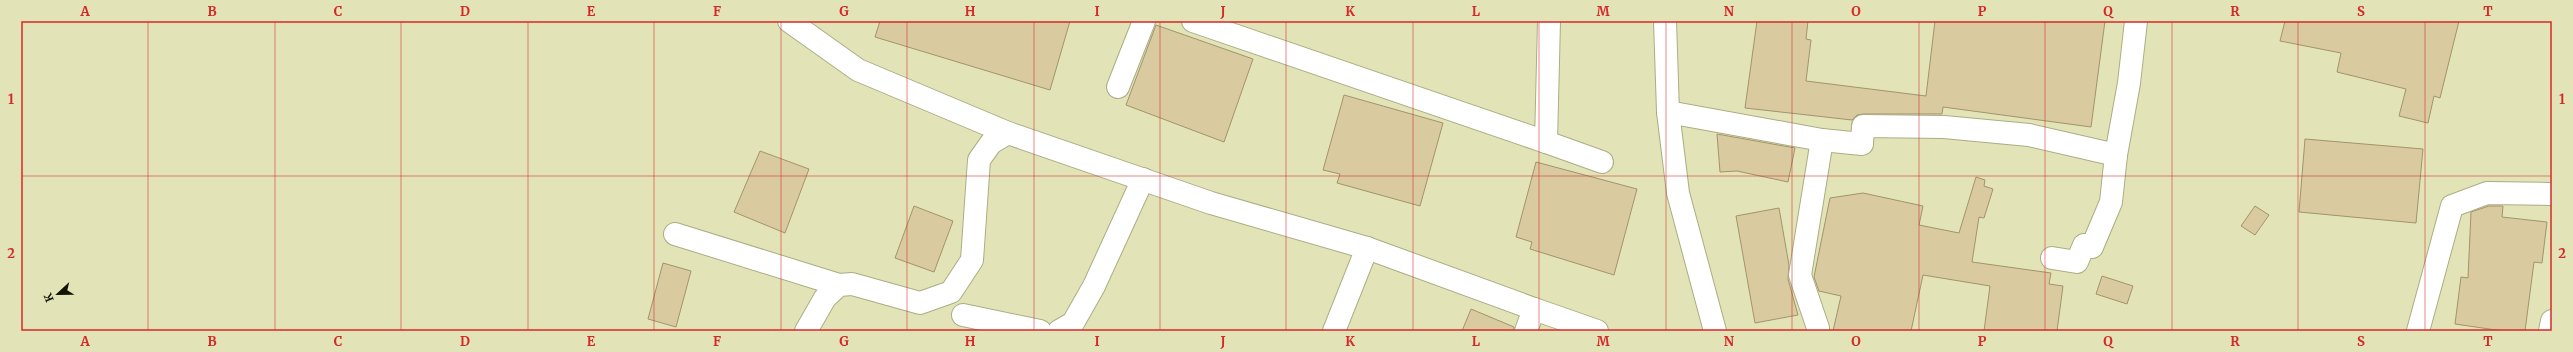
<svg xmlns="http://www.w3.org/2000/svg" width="2573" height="352" viewBox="0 0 2573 352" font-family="Merriweather,serif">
<rect width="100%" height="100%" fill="#e2e4b8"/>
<g fill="#d9caa0" stroke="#a2936c">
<path d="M880,21H1070L1050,90L875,37Z"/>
<path d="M1757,21H1808L1806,39L1811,40L1806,81L1926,96L1935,21H2105L2091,127L1943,107L1942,114H1863L1857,115L1852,120L1745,108Z"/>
<path d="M2285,21H2459L2440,98L2434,96L2428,123L2399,116L2406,89L2337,72L2341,53L2280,41Z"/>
<path d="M1156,25L1253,59L1224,142L1126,105Z"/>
<path d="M1344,95L1443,123L1420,206L1337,183L1340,174L1323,170Z"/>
<path d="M1717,134L1795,148L1788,182L1737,171L1720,172Z"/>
<path d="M2305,139L2423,149L2416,223L2299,212Z"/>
<path d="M760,151L809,169L785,233L734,212Z"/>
<path d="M1536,162L1637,189L1614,275L1530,249L1532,242L1516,237Z"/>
<path d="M1976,177L1985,180L1984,186L1993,189L1984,218L1979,217L1972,262L2051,273L2049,284L2063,286L2057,331H1984L1990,286L1923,275L1911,331H1833L1841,296L1819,291L1814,277L1830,198L1863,193L1923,206L1919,225L1959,233Z"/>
<path d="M914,206L953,221L934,272L895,258Z"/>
<path d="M2255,206L2269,215L2255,235L2241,226Z"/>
<path d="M2489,206H2503L2502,217L2547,222L2542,263L2534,262L2525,331H2503L2455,324L2461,277L2468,278L2471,212Z"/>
<path d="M1779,208L1789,265L1788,279L1798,315L1755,323L1736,216Z"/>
<path d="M663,263L691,271L676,327L648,319Z"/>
<path d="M2102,276L2133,286L2127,304L2096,294Z"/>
<path d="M1471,309L1514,327V331H1462Z"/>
</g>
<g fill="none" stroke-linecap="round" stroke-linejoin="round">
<defs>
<g id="minor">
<path d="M789,21L858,70L1008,133"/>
<path d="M1193,21L1546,142L1549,21"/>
<path d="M1665,21L1668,112L1678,193L1715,331"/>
<path d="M1118,87L1144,21"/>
<path d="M1668,112L1822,140L1862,144L1863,126L1944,127L2029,135L2116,155L2129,83L2136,21"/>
<path d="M1546,142L1602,162"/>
<path d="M675,234L839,285"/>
<path d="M2052,258L2077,262L2084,245L2092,247L2111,202L2116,155"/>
<path d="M963,315L1040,331"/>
<path d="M1818,328L1800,275L1822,140"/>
<path d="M806,331L825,298L839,285L852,284L920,303L951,292L972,260L979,160L991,143L1008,133L1211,203L1367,248L1534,309"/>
<path d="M1059,331L1073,323L1094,286L1143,179"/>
<path d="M1334,331L1367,248"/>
<path d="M1526,331L1534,309L1597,331"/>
<path d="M2418,331L2452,206L2487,193L2552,194"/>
<path d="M2550,331L2552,321"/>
</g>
</defs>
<use href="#minor" stroke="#abad83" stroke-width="24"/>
<use href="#minor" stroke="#fff" stroke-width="22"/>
</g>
<path fill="none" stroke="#d62828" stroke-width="1" stroke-opacity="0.55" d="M148,21V331M275,21V331M401,21V331M528,21V331M654,21V331M781,21V331M907,21V331M1034,21V331M1160,21V331M1286,21V331M1413,21V331M1539,21V331M1666,21V331M1792,21V331M1919,21V331M2045,21V331M2172,21V331M2298,21V331M2425,21V331M21,176H2552"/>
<rect width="2573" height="352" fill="none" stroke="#e2e4b8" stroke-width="44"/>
<g transform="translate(58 294) rotate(248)" stroke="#e2e4b8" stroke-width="3" paint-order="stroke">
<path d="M0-3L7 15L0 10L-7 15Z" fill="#141405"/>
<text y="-6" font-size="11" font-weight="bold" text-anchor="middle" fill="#141405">K</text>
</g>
<rect x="22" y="22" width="2529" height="308" fill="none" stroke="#d62828" stroke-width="1.5"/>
<g font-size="13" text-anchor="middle" font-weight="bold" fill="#d62828">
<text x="85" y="16">A</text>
<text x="212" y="16">B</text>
<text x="338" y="16">C</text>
<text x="465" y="16">D</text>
<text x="591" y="16">E</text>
<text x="717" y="16">F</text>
<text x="844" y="16">G</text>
<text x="970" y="16">H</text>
<text x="1097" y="16">I</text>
<text x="1223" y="16">J</text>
<text x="1350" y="16">K</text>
<text x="1476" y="16">L</text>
<text x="1603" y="16">M</text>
<text x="1729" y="16">N</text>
<text x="1856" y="16">O</text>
<text x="1982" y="16">P</text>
<text x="2108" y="16">Q</text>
<text x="2235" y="16">R</text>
<text x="2361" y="16">S</text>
<text x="2488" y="16">T</text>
<text x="11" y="104">1</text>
<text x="2562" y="104">1</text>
<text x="11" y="258">2</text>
<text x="2562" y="258">2</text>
<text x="85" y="346">A</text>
<text x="212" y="346">B</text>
<text x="338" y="346">C</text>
<text x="465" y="346">D</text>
<text x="591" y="346">E</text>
<text x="717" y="346">F</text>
<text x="844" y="346">G</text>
<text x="970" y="346">H</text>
<text x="1097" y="346">I</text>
<text x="1223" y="346">J</text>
<text x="1350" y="346">K</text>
<text x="1476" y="346">L</text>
<text x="1603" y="346">M</text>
<text x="1729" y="346">N</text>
<text x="1856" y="346">O</text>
<text x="1982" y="346">P</text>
<text x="2108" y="346">Q</text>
<text x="2235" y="346">R</text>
<text x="2361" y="346">S</text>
<text x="2488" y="346">T</text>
</g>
</svg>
